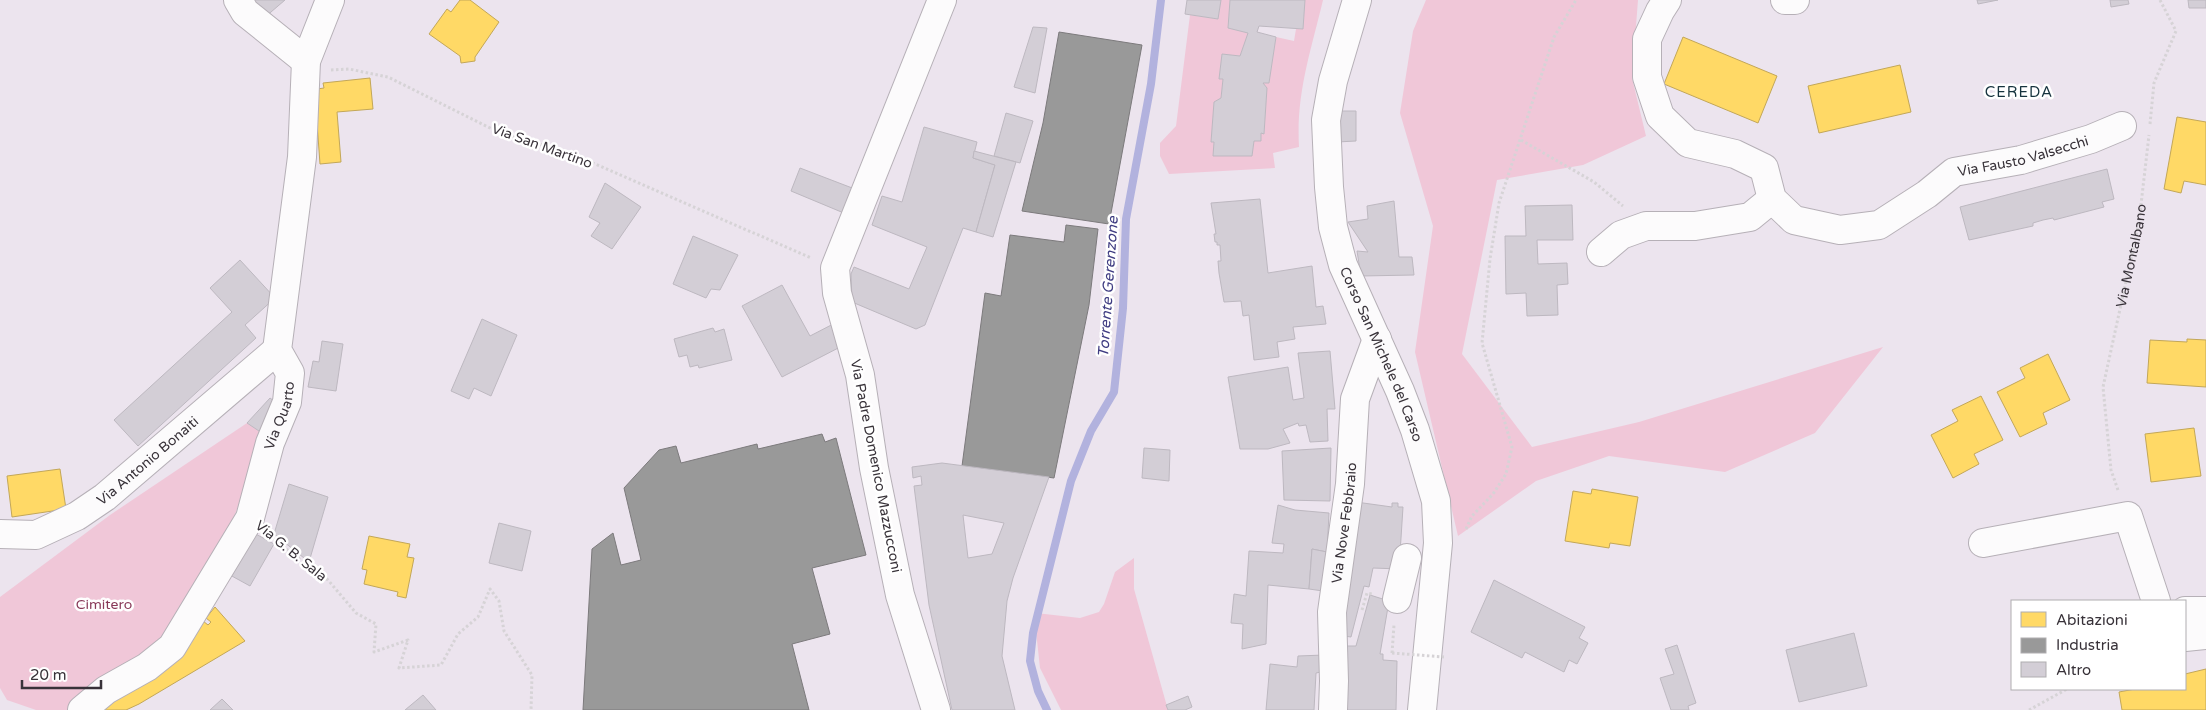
<svg xmlns="http://www.w3.org/2000/svg" width="2206" height="710" viewBox="0 0 2206 710" font-family="'Varela Round',sans-serif">
<rect width="100%" height="100%" fill="#ece4ee"/>
<g fill="#f0c7d8">
<path d="M1221,0H1230L1228,28L1248,33L1240,56L1222,54L1219,78L1223,79L1221,98L1214,102L1211,142H1214L1213,156H1252L1254,141H1261V133L1264,134L1267,88L1263,83H1269L1276,37L1294,41L1296,29H1303L1305,0H1323C1311,51 1296,93 1299,147L1273,153L1275,168L1169,174L1160,156V143L1176,126L1190,15L1218,19Z"/>
<path d="M1426,0H1638L1632,78L1646,136L1583,165L1497,180L1462,354L1532,447L1639,422L1883,347L1815,433L1725,472L1609,456L1536,481L1458,536L1415,352L1433,226L1400,113L1413,31Z"/>
<path d="M247,423L265,435L223,546L153,653L67,710H36L7,700L0,688V597L110,515Z"/>
<path d="M1134,558V589L1168,710H1061L1040,668L1035,622L1036,613L1080,618L1099,612L1104,604L1115,572Z"/>
</g>
<g fill="#ffd966" stroke="#c3a758">
<path d="M460,0H470L499,22L475,57V61L461,63L460,56L429,34L447,9L451,12Z"/>
<path d="M1683,37L1777,76L1758,123L1664,84Z"/>
<path d="M1900,65L1911,112L1819,133L1808,86Z"/>
<path d="M370,78L373,109L337,112L341,162L320,164L315,95L317,89L324,88L323,83Z"/>
<path d="M2177,117L2206,122V185L2184,181L2181,193L2164,189Z"/>
<path d="M2187,339L2206,340V387L2147,383L2150,340L2187,342Z"/>
<path d="M2048,354L2070,400L2043,413L2047,424L2020,437L1997,392L2025,378L2020,368Z"/>
<path d="M1981,396L2003,440L1974,454L1979,464L1953,478L1931,435L1958,421L1952,410Z"/>
<path d="M2194,428L2201,476L2151,482L2145,434Z"/>
<path d="M60,469L66,509L12,517L7,476Z"/>
<path d="M1592,489L1638,497L1630,546L1610,543L1609,548L1565,541L1573,491L1591,494Z"/>
<path d="M369,536L410,544L407,557L414,558L406,598L397,596L398,592L364,584L367,570L362,569Z"/>
<path d="M215,607L245,641L139,704L126,710H91L203,621L208,625L211,622L206,618Z"/>
<path d="M2206,669V710H2122L2119,692L2135,689H2185V674Z"/>
</g>
<g fill="#999" stroke="#7c7a7c">
<path d="M1059,32L1142,45L1109,224L1022,211L1043,123Z"/>
<path d="M1066,225L1098,229L1089,305L1054,478L962,466L985,293L1001,296L1010,235L1064,242Z"/>
<path d="M822,434L825,442L836,438L866,555L812,568L830,634L792,644L809,710H583L592,549L613,533L621,565L641,560L624,488L659,450L676,446L681,463L757,444L758,449Z"/>
</g>
<g fill="none" stroke-linecap="round" stroke-linejoin="round">
<path stroke="#b2b2de" stroke-width="8" d="M1047,710L1038,691L1030,661L1033,633L1071,481L1091,431L1114,392L1123,308L1126,219L1151,84L1161,0"/>
</g>
<g fill="#d3ced6" stroke="#bdb8c0" fill-rule="evenodd">
<path d="M249,0H285L264,18Z"/>
<path d="M1187,0H1221L1218,19L1185,14Z"/>
<path d="M1230,0H1305L1303,29L1259,26L1257,32L1276,37L1269,83H1263L1267,88L1264,134L1261,133V141H1254L1252,156H1213L1214,142H1211L1214,102L1221,98L1223,79H1219L1222,54L1240,56L1248,33L1228,28Z"/>
<path d="M1977,0H1998L1978,4Z"/>
<path d="M2110,0H2128L2129,4L2111,7Z"/>
<path d="M2188,0H2206V8H2189Z"/>
<path d="M1033,27L1047,28L1035,93L1014,87Z"/>
<path d="M1337,111H1356V141L1337,142Z"/>
<path d="M1006,113L1033,121L1020,163L994,156Z"/>
<path d="M924,127L977,142L973,158L995,165L976,232L963,228L925,325L916,329L852,302L851,274L854,267L909,289L927,247L872,225L882,196L902,202Z"/>
<path d="M974,151L1016,162L993,237L976,232L995,165L973,158Z"/>
<path d="M800,168L860,191L851,216L791,191Z"/>
<path d="M2107,169L2114,199L2102,202L2104,207L2054,220L2053,218L2043,220L2033,223V226L1969,240L1960,207Z"/>
<path d="M605,183L641,207L612,249L591,236L600,223L589,217Z"/>
<path d="M1260,199L1268,273L1312,266L1316,307L1323,306L1326,324L1293,327L1295,339L1277,342L1279,357L1254,360L1249,315L1243,316L1241,301L1224,302L1219,273L1218,261H1221L1220,245H1217V242H1215L1214,234H1216L1211,203Z"/>
<path d="M1394,201L1399,257H1412L1414,275L1361,276L1357,251L1368,252L1348,222L1368,219L1367,206Z"/>
<path d="M1572,205L1573,240H1537L1538,264L1567,263L1568,284L1557,285L1558,315L1527,316L1526,293L1506,294L1505,236H1526L1525,206Z"/>
<path d="M693,236L738,255L720,290L711,289L706,298L673,284Z"/>
<path d="M240,260L275,298L245,325L256,338L138,446L114,420L232,312L210,288Z"/>
<path d="M782,285L810,336L839,321L846,344L782,377L742,306Z"/>
<path d="M482,319L517,335L491,396L474,388L469,399L451,391Z"/>
<path d="M713,328L715,332L724,329L732,360L699,368L698,365L690,367L687,355L679,357L674,339Z"/>
<path d="M322,341L343,344L336,391L308,387L313,361L319,362Z"/>
<path d="M1330,351L1335,409H1327L1328,441L1310,442L1306,425L1299,426L1298,423L1283,429L1290,443L1268,449H1240L1228,377L1288,367L1293,400L1304,398L1298,353Z"/>
<path d="M270,398L278,404L265,435L247,423Z"/>
<path d="M1144,448L1170,450L1169,481L1142,478Z"/>
<path d="M1331,448L1330,501L1284,500L1282,451Z"/>
<path d="M942,463L1049,477L1013,578L1007,601L1002,656L1015,710H952L929,605L914,486L922,485L921,476L913,478L912,467ZM963,515L1004,523L992,554L968,558Z"/>
<path d="M289,484L328,497L309,562L274,534Z"/>
<path d="M1356,502L1392,507V503H1398V507H1403L1399,569L1373,568L1369,587L1364,586L1351,637L1337,635Z"/>
<path d="M1278,505L1295,510L1329,513L1327,552L1312,549L1309,589L1268,585L1266,644L1242,649L1243,624L1231,623L1234,594L1246,596L1249,551L1283,553L1284,544L1272,543Z"/>
<path d="M499,523L531,531L522,571L489,563Z"/>
<path d="M254,533L274,544L250,586L230,575Z"/>
<path d="M1312,549L1327,552L1323,591L1309,589Z"/>
<path d="M1494,580L1585,627L1579,638L1588,643L1577,664L1569,660L1564,672L1525,652L1522,658L1471,632Z"/>
<path d="M1370,595L1389,601L1380,654H1383V660L1397,661L1396,710H1347V646H1356Z"/>
<path d="M1854,633L1867,686L1799,702L1786,650Z"/>
<path d="M1677,645L1696,703L1688,706L1689,710H1671L1660,678L1674,674L1665,649Z"/>
<path d="M1324,655L1326,671L1316,673L1314,710H1266L1270,664L1297,667L1298,656Z"/>
<path d="M423,695L436,710H405Z"/>
<path d="M1188,696L1192,707L1185,710H1168L1166,705Z"/>
<path d="M222,699L233,710H210Z"/>
</g>
<g fill="none" stroke-linecap="round" stroke-linejoin="round">
<defs>
<g id="minor">
<path d="M238,0L245,12L306,61"/>
<path id="s2" d="M1667,0L1660,11L1647,39V77L1660,116L1688,143L1735,154L1764,168L1772,199L1794,220L1840,230L1879,225L1927,194L1954,172L2021,160L2091,139L2122,126"/>
<path d="M1785,0H1795"/>
<path d="M1601,252L1621,235L1646,226H1695L1750,217L1772,199"/>
<path id="s3" d="M0,534L36,535L77,516L105,497L277,350"/>
<path d="M1983,543L2128,516L2156,601"/>
<path d="M1397,599L1407,558"/>
<path d="M2185,611H2206"/>
<path d="M2185,637L2206,635"/>
<path id="s4" d="M82,710L106,690L147,667L172,647L250,518L270,443L287,402L290,373L277,350L302,157L306,61L330,0"/>
<path d="M936,710L900,595L874,468L860,375L837,293L835,268L942,0"/>
<path id="s5" d="M1333,710L1334,681L1332,612L1350,484L1355,399L1377,339"/>
</g>
<g id="major">
<path id="s6" d="M1357,0L1333,81L1326,120L1329,187L1333,227L1343,265L1400,391L1415,430L1436,501L1438,543L1422,710"/>
</g>
</defs>
<use href="#minor" stroke="#b6b0b7" stroke-width="30"/>
<use href="#major" stroke="#b6b0b7" stroke-width="30"/>
<g stroke="#d6d3d6" stroke-width="3" stroke-dasharray="2.5 2.5" stroke-linecap="butt">
<path d="M331,70L349,69L388,77L500,133L568,152L811,258"/>
<path d="M2150,124L2154,83L2176,31L2160,0"/>
<path d="M1521,140L1594,182L1623,206"/>
<path id="s1" d="M2118,490L2111,470L2103,387L2139,222L2149,135"/>
<path d="M1466,529L1472,516L1493,494L1506,474L1512,447L1482,343L1490,259L1499,203L1554,37L1576,0"/>
<path d="M270,537L328,580L356,613L376,624L374,652L408,640L399,668L441,665L458,634L478,617L490,589L499,601L504,631L532,675L531,710"/>
<path d="M1362,610L1367,593L1372,594"/>
<path d="M1392,653L1394,625"/>
<path d="M2029,710L2067,689"/>
</g>
<use href="#minor" stroke="#fcfbfc" stroke-width="28"/>
<use href="#major" stroke="#fcfbfc" stroke-width="28"/>
<path stroke="#d6d3d6" stroke-width="3" stroke-dasharray="2.5 2.5" stroke-linecap="butt" d="M1392,653L1444,657"/>
</g>
<g text-anchor="middle" dominant-baseline="central" stroke-width="5" stroke-linejoin="round" paint-order="stroke">
<g font-size="14" fill="#383239" stroke="#fff">
<text transform="translate(542 146) rotate(20)">Via San Martino</text>
<text stroke="none"><textPath href="#s2" startOffset="554">Via Fausto Valsecchi</textPath></text>
<text stroke="none"><textPath href="#s1" startOffset="239">Via Montalbano</textPath></text>
<text stroke="none"><textPath href="#s6" startOffset="368">Corso San Michele del Carso</textPath></text>
<text stroke="none"><textPath href="#s4" startOffset="368">Via Quarto</textPath></text>
<text stroke="none"><textPath href="#s3" startOffset="171">Via Antonio Bonaiti</textPath></text>
<text transform="translate(876 466) rotate(79)">Via Padre Domenico Mazzucconi</text>
<text stroke="none"><textPath href="#s5" startOffset="188">Via Nove Febbraio</textPath></text>
<text transform="translate(291 551) rotate(39)">Via G. B. Sala</text>
</g>
<g font-size="14" fill="#883858" stroke="#fff">
<text x="104" y="604">Cimitero</text>
</g>
<g font-size="15" letter-spacing="1" fill="#16333e" stroke="#fff">
<text x="2019" y="92">CEREDA</text>
</g>
<g font-size="15" font-style="italic" fill="#3f3c82" stroke="#fff">
<text transform="translate(1108 287) rotate(-86)">Torrente Gerenzone</text>
</g>
</g>
<rect x="2011" y="600" width="175" height="90" fill="#ffffff" stroke="#afadb0"/>
<rect x="2021" y="612" width="25" height="15" fill="#ffd966" stroke="#afadb0"/>
<text x="2056" y="625" font-size="15" fill="#383239">Abitazioni</text>
<rect x="2021" y="638" width="25" height="15" fill="#999999" stroke="#afadb0"/>
<text x="2056" y="650" font-size="15" fill="#383239">Industria</text>
<rect x="2021" y="662" width="25" height="15" fill="#d3ced6" stroke="#afadb0"/>
<text x="2056" y="675" font-size="15" fill="#383239">Altro</text>
<path d="M22 680v8h79v-8" fill="none" stroke="#383239" stroke-width="2.5"/>
<text x="30" y="680" font-size="15" fill="#383239" stroke="#ffffff" stroke-width="4" paint-order="stroke">20 m</text>
</svg>
